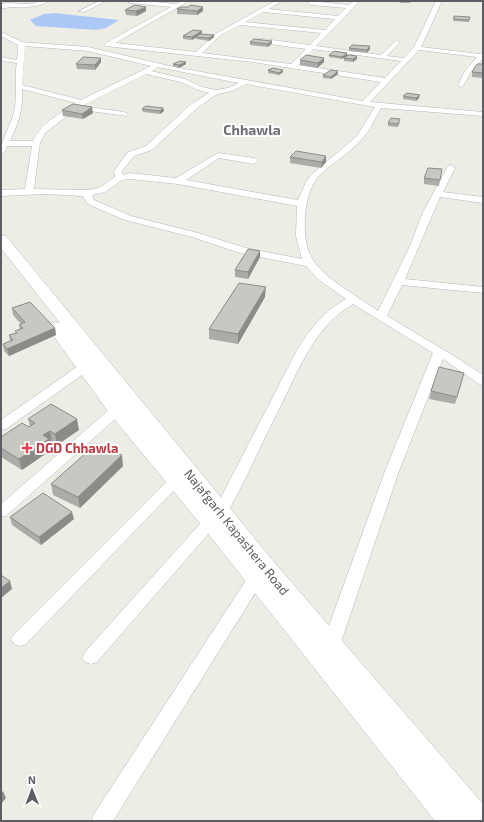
<svg xmlns="http://www.w3.org/2000/svg" width="484" height="822" viewBox="0 0 484 822" font-family="'Exo 2',sans-serif">
<rect width="100%" height="100%" fill="#edede5"/>
<path fill="#acc8f6" d="M54,13L119,20L106,28L96,30L36,26L30,20L44,14Z"/>
<g fill="none" stroke-linecap="round" stroke-linejoin="round">
<defs>
<g id="street">
<path d="M41,1H49C34,11 17,4 1,9V5L6,3L31,4Z"/>
<path d="M99,1H106L84,12L79,11Z"/>
<path d="M127,1H145L176,4L182,1H189L115,43L196,52L217,33L275,1H282L269,9L338,16L346,8L311,5L308,3L311,1L349,5L353,1H359L343,19L316,46L381,55L397,40L400,42L387,56L404,58L414,47L436,1H442L421,47L480,54L483,52V58L471,72L463,86L461,87L458,85L465,71L477,57L419,50L370,102L483,112V116L381,108C375,119 370,130 362,139C349,154 331,163 318,177C309,188 306,204 305,217C303,256 315,268 345,289C356,296 367,304 378,311L410,246L423,212L448,166L451,165L455,168L443,192L483,197V203L440,197L405,279L483,287V293L402,285L387,316L454,356L483,375V385L479,384L443,359L399,471L340,645L337,650L331,652L325,650L322,645L385,471L433,353L353,304C316,325 301,365 283,401C264,438 247,478 226,515L221,516L216,515L214,511L297,350C310,329 324,311 346,299L319,280L306,266L240,253L192,237L125,220L92,206L87,203L83,196L46,194L1,196V190L25,189L32,146H7L4,153H1C1,137 13,123 15,107C17,92 14,78 17,63L1,61V57L17,60L18,45L1,36V32L22,42L88,47L174,67L363,101L381,82L252,62L105,46L104,45L106,43L171,7L130,3ZM263,12L335,19L325,30L245,22ZM240,25L321,33L310,45L256,38L253,40L256,42L306,49L291,64L202,53L221,35ZM25,46L88,51L151,66L81,100L22,85ZM313,49L401,61L385,78L298,65ZM157,67L239,83L228,88L216,90L202,87L185,79L151,71ZM146,74L181,82L198,90L209,93L190,105L146,146L128,152L114,171L115,177L99,188L87,190L34,189L40,143L45,133L76,109L127,116L128,114L124,112L82,106ZM246,84L375,107L357,136L310,176L305,184L298,200L186,180L219,158L254,164L258,161L254,158L218,153L176,178L130,173L123,175L122,171L134,156L152,150L196,109L211,98L218,94L232,91ZM22,89L76,103C60,114 42,122 33,141H10C19,122 23,110 22,89ZM130,179L178,184L297,206L296,236L302,259L246,248L198,233L131,216L94,200L92,195L105,192L122,180Z"/>
<path d="M85,363L89,364L91,367L89,370L6,429L1,430V420L81,364Z"/>
<path d="M117,406L122,407L123,410L122,413L6,516L1,517V504L112,407Z"/>
<path d="M176,475L181,477L183,480L181,483L26,644L20,646L14,644L11,639L14,634L171,477Z"/>
<path d="M211,516L216,517L219,521L216,525L97,662L91,664L85,662L82,657L85,652L206,517Z"/>
<path d="M256,572L262,574L264,578L262,582L113,821H91L94,814L250,574Z"/>
</g>
<path id="secondary" d="M1,235L6,236L274,562L483,804V821H435L203,527L110,414L47,327L49,323L55,322L60,323L1,248Z"/>
</defs>
<use href="#street" stroke="#b5b6ba" stroke-width="1"/>
<use href="#secondary" stroke="#b6b7bd" stroke-width="1"/>
<use href="#street" fill="#fff" fill-rule="evenodd"/>
<use href="#secondary" fill="#fff" fill-rule="evenodd"/>
</g>
<g fill="#adaba7">
<path d="M399,1H410V3H400Z"/>
<path d="M177,9L203,11L197,15L177,14Z"/>
<path d="M125,10L146,11L137,16L126,15Z"/>
<path d="M454,16L470,17L469,22L453,21Z"/>
<path d="M202,31V34L214,35V37L209,41L196,39V37L192,40L183,39V36Z"/>
<path d="M250,42L272,43L268,47L250,45Z"/>
<path d="M370,46V49L367,53L349,51V48Z"/>
<path d="M329,55L347,56L342,59L329,57Z"/>
<path d="M357,56V59L353,62L344,61V58Z"/>
<path d="M300,60L324,62L317,68L300,65Z"/>
<path d="M101,62L95,70L77,69L76,64Z"/>
<path d="M186,62V64L179,68L173,66V64Z"/>
<path d="M483,64V78L472,77V72Z"/>
<path d="M268,70L283,72L279,75L268,73Z"/>
<path d="M338,74L331,79L323,78V75Z"/>
<path d="M403,96L419,98L416,101L403,99Z"/>
<path d="M163,108L164,111L160,114L143,112L142,109Z"/>
<path d="M62,110L93,113L83,119L63,116Z"/>
<path d="M400,122L398,127L388,126V123Z"/>
<path d="M326,156V162L321,168L290,163V157Z"/>
<path d="M441,175L439,186L424,184V178Z"/>
<path d="M260,257L248,279L235,277V270Z"/>
<path d="M265,297L238,344L209,339V329Z"/>
<path d="M12,308L55,328L56,335L9,356L4,351L3,344L10,341L9,335L16,333L15,331L20,329L19,325L21,324L13,315Z"/>
<path d="M462,380L455,404L429,399L431,391Z"/>
<path d="M28,419L79,430L57,445L52,442L49,443L51,450L22,470L1,457V437L30,426Z"/>
<path d="M123,466L80,508L53,495L51,484Z"/>
<path d="M10,517L74,519L41,545L12,525Z"/>
</g>
<g fill="#8d8b88">
<path d="M146,7V11L137,16L136,11Z"/>
<path d="M203,7V11L197,15V11Z"/>
<path d="M202,31V34L192,40V37Z"/>
<path d="M214,35V37L209,41V38Z"/>
<path d="M272,41V43L268,47V44Z"/>
<path d="M370,46V49L367,53V50Z"/>
<path d="M347,53V56L342,59V57Z"/>
<path d="M357,56V59L353,62V59Z"/>
<path d="M101,58V62L95,70V65Z"/>
<path d="M324,58V62L317,68L318,63Z"/>
<path d="M186,62V64L179,68V65Z"/>
<path d="M283,70V72L279,75V73Z"/>
<path d="M338,71V74L331,79V77Z"/>
<path d="M420,95L419,98L416,101V98Z"/>
<path d="M92,107L93,113L83,119L82,114Z"/>
<path d="M163,108L164,111L160,114V111Z"/>
<path d="M326,156V162L321,168L322,162Z"/>
<path d="M260,251V257L248,279V272Z"/>
<path d="M266,287L265,297L238,344V334Z"/>
<path d="M55,328L56,335L9,356L7,349Z"/>
<path d="M77,419L79,430L57,445L55,434Z"/>
<path d="M50,431L52,442L49,443L51,450L22,470L19,459L43,435Z"/>
<path d="M122,455L123,466L80,508L78,497Z"/>
<path d="M72,512L74,519L41,545L39,537Z"/>
<path d="M10,581L12,589L1,598V588Z"/>
<path d="M3,791L6,798L1,804V794Z"/>
</g>
<g fill="#c9c7c2" stroke="#8d8b88">
<path d="M135,5L146,7L136,11L125,10Z"/>
<path d="M191,5L203,7L197,11L177,9L181,7H188Z"/>
<path d="M454,16L470,17L469,20L454,19Z"/>
<path d="M193,30L202,31L192,37L183,36Z"/>
<path d="M200,34L214,35L209,38L196,37Z"/>
<path d="M254,39L272,41L268,44L250,42Z"/>
<path d="M352,45L370,46L367,50L349,48Z"/>
<path d="M334,51L347,53L342,57L329,55Z"/>
<path d="M306,55L324,58L318,63L300,60Z"/>
<path d="M348,55L357,56L353,59L344,58Z"/>
<path d="M83,57L101,58L95,65L76,64Z"/>
<path d="M180,61L186,62L179,65L173,64Z"/>
<path d="M477,64H483V73L472,72Z"/>
<path d="M273,68L283,70L279,73L268,70Z"/>
<path d="M331,70L338,71L331,77L323,75Z"/>
<path d="M407,93L420,95L416,98L403,96Z"/>
<path d="M73,104L92,107L82,114L62,110Z"/>
<path d="M146,106L163,108L160,111L142,109Z"/>
<path d="M391,118L400,119L398,124L388,123Z"/>
<path d="M296,151L326,156L322,162L290,157Z"/>
<path d="M428,168L442,169L440,180L424,178Z"/>
<path d="M248,249L260,251L248,272L235,270Z"/>
<path d="M239,283L266,287L238,334L209,329Z"/>
<path d="M30,302L55,328L7,349L3,344L13,340L9,335L17,333L15,331L23,328L19,325L25,322L12,308Z"/>
<path d="M439,367L464,373L457,397L431,391Z"/>
<path d="M51,404L77,419L55,434L50,431L43,435L49,439L19,459L1,448V437L22,423L29,427L35,423L28,419Z"/>
<path d="M96,444L122,455L78,497L51,484Z"/>
<path d="M43,493L72,512L39,537L10,517Z"/>
<path d="M1,575L10,581L1,588Z"/>
</g>
<path fill="#e0444e" stroke="#fff" stroke-width="1.5" d="M25 442h4v4h4v4h-4v4h-4v-4h-4v-4h4z"/>
<g text-anchor="middle" dominant-baseline="central" stroke-width="4" stroke-linejoin="round" paint-order="stroke">
<g font-size="13" font-weight="bold" fill="#be3a42" stroke="#fff" text-anchor="start">
<text x="36" y="448">DGD Chhawla</text>
</g>
<g font-size="13" fill="#5d5e64" stroke="#fff">
<text transform="translate(237 532) rotate(51)">Najafgarh Kapashera Road</text>
</g>
<g font-size="14" font-weight="bold" fill="#6e7076" stroke="#fff">
<text x="252" y="129">Chhawla</text>
</g>
</g>
<rect width="484" height="822" fill="none" stroke="#5d5e64" stroke-width="4"/>
<g transform="translate(32 790) rotate(359)" stroke="#ffffff" stroke-width="3" paint-order="stroke">
<path d="M0-3L7 15L0 10L-7 15Z" fill="#5d5e64"/>
<text y="-6" font-size="11" font-weight="bold" text-anchor="middle" fill="#5d5e64">N</text>
</g>
</svg>
